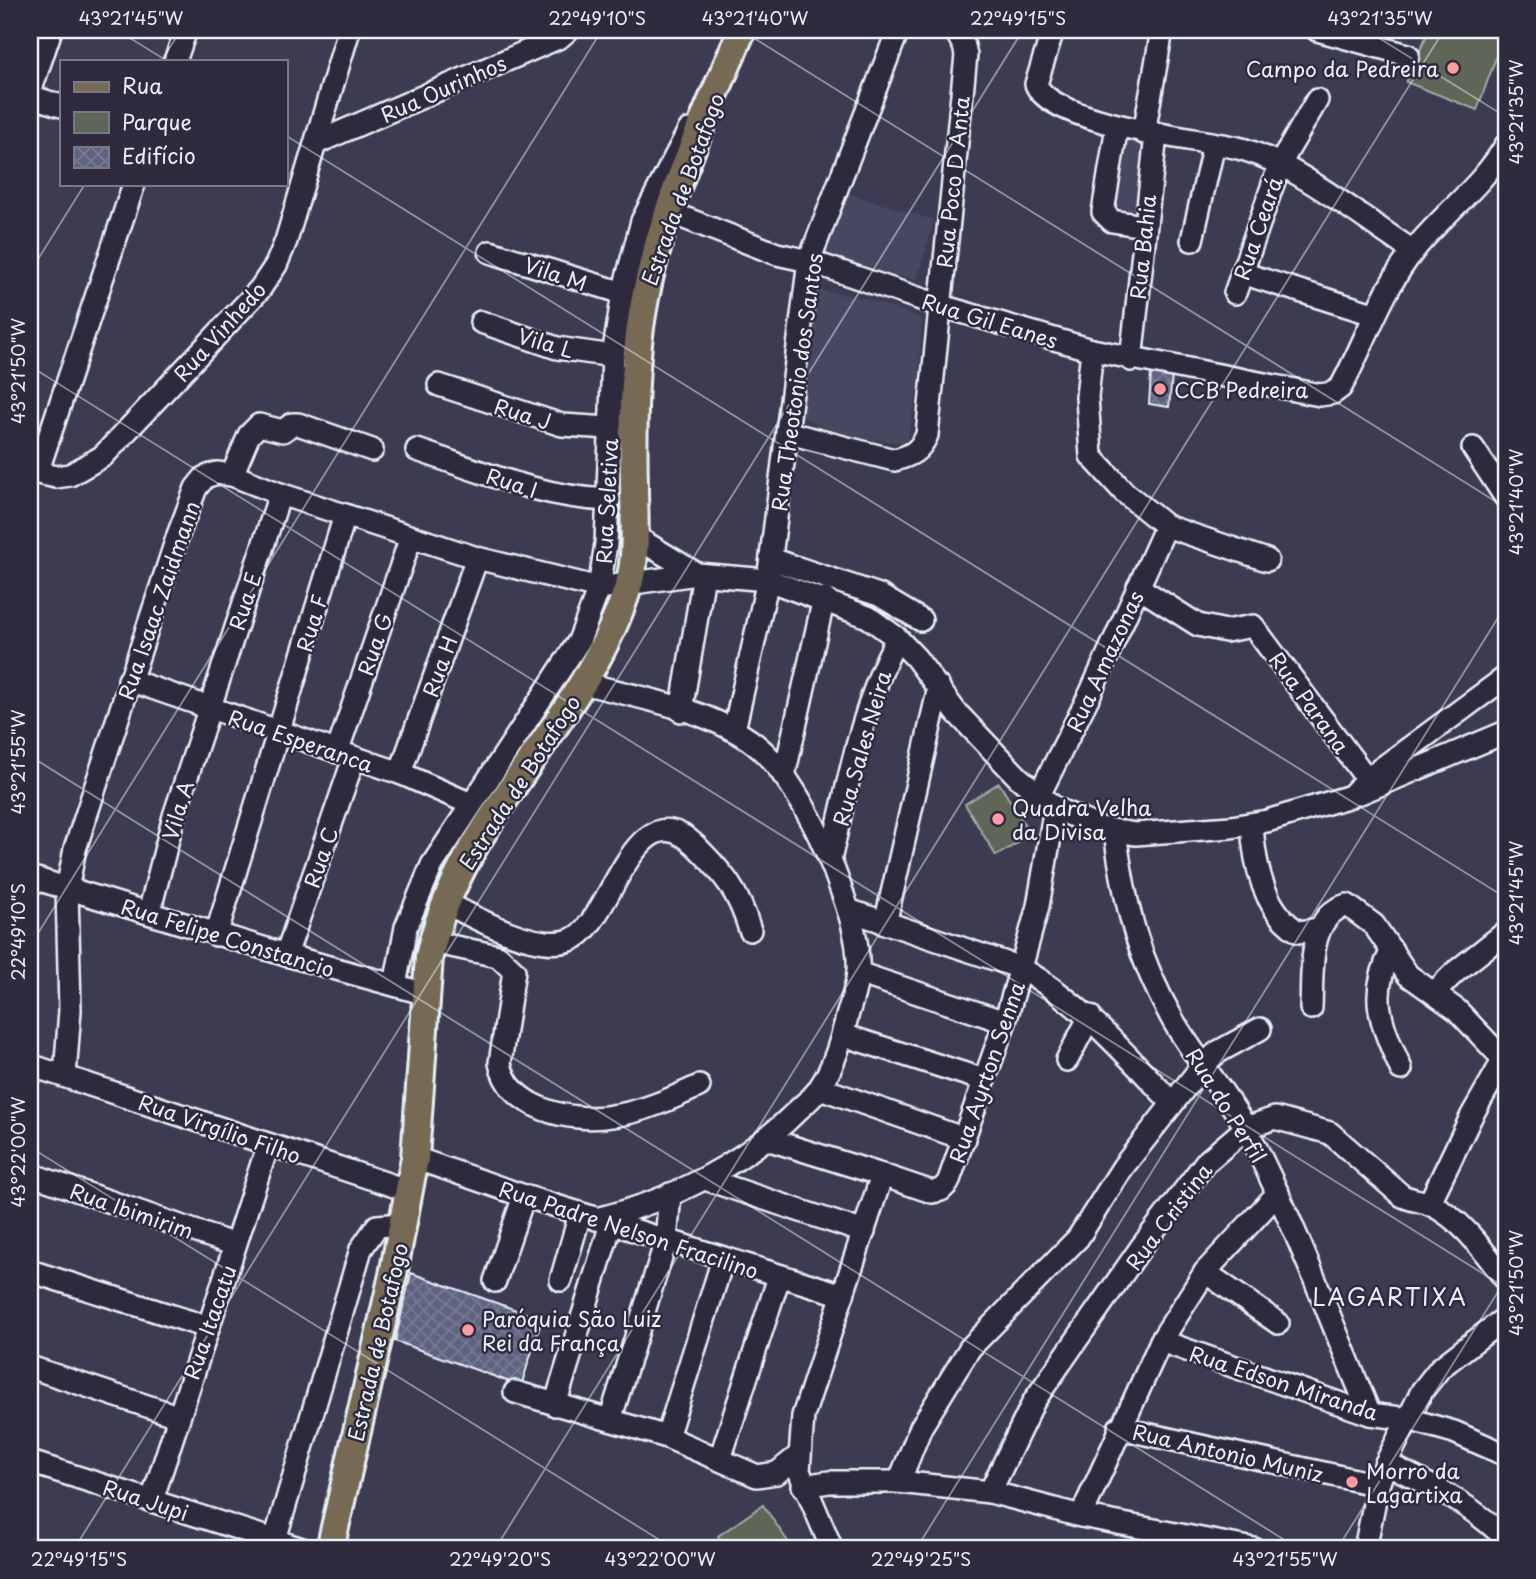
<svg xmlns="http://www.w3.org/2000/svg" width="1536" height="1579" viewBox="0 0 1536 1579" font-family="'Playpen Sans',sans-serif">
<defs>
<pattern id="building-cross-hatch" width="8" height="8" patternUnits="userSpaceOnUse" patternTransform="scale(1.75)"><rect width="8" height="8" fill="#5f6380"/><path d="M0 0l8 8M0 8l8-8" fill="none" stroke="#767a93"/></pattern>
</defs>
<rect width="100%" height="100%" fill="#3d3b51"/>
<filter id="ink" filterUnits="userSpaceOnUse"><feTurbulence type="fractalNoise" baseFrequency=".0143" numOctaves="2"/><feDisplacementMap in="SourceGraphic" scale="14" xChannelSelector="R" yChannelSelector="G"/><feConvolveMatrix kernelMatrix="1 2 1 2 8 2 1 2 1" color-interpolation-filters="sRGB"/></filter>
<g filter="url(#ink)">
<g fill="#47475f">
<path d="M1118,132L1152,137L1137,221L1106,214Z"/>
<path d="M843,192L934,220L917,280L816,257Z"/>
<path d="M817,290L868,299L922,318L919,380L907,443L845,437L797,415Z"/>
</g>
<g fill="#5e6659" stroke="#a3aca8" stroke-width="2">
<path d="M1429,30H1506L1477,110L1406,82Z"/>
<path d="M999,783L1031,835L996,856L965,804Z"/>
<path d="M763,1505L793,1549H727L718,1536Z"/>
</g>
<g fill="url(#building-cross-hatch)" stroke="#e8f1f8" stroke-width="2">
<path d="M1151,373L1172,375L1169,407L1149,404Z"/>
<path d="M411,1273L542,1319L521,1386L395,1341Z"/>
</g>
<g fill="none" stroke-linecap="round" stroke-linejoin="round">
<defs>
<g id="minor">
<path d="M1053,30L1036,84C1050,123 1195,139 1234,147C1288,158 1365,220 1413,251"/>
<path d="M1317,30L1408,55"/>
<path d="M175,61L186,30"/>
<path d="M30,92L51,30"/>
<path d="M30,96L61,106"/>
<path d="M1117,126L1103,212L1112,221L1144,226"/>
<path d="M1144,133L1162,30"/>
<path d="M316,143L560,37L568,30"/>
<path d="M669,212L777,254L809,261L938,305L1092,350L1320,395L1333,393L1341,387C1366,341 1381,291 1414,250C1443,214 1483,185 1506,145"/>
<path d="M1192,240L1214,144"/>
<path d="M490,252L623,293"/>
<path d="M1242,273L1373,314"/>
<path d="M1235,293L1280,164L1317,100"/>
<path d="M481,322L557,348L613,356"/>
<path d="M1092,350L1087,397L1091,456L1124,492L1166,526L1267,560"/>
<path d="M1131,360L1156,135"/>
<path d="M439,385L562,425L609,428"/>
<path d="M789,433L894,460C911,456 920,451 927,435L966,55L964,46L955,30"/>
<path d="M1473,448L1506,498"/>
<path d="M417,450C480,471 542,498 609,500"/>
<path d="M30,471L56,477L70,475L103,456L260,289L276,265L286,241L349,30"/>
<path d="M37,473L134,184"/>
<path d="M232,475L249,435L259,425L283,431L292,424H298L372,450"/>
<path d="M634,536L697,574L768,580L868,617L897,638L916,658L956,712L1019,778L1055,808L1100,828L1135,834L1231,827L1267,821L1351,796L1367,779L1506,677"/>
<path d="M771,559L879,595L921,620"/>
<path d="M1138,587L1198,625L1226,631L1253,626L1367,779"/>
<path d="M129,680L400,773L471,804"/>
<path d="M583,683C637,697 712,710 756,745C789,771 819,832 834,870C846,903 860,937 858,972C857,986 852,1000 848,1013C842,1037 834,1067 820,1087C815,1096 805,1103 798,1110C743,1165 671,1201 596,1219"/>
<path d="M681,711L704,575"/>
<path d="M734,730L768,580L809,261L898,30"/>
<path d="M337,752L411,537"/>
<path d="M400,773L477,558"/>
<path d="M784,776L824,598"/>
<path d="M1360,793L1506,732"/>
<path d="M1039,795L1090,694L1166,526"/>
<path d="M1252,824C1254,861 1263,911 1299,932L1318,929"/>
<path d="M1115,832C1125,905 1137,957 1174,1022C1196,1060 1228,1094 1248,1132C1295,1223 1330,1320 1370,1414"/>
<path d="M830,860C848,785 861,707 897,638"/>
<path d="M30,877L286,955L426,994"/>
<path d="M445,902C474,918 537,952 570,940C612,926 633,784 696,846C725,875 738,891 750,930"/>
<path d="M848,910L1021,968C1081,1003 1124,1052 1171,1102"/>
<path d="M149,913L174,816L280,494"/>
<path d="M885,924L939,687"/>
<path d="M216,935L345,515"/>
<path d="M432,942L498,956L514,971L500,1063C508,1109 571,1123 612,1116C642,1112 671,1099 699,1086"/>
<path d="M1392,950C1367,996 1382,1025 1401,1069"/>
<path d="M286,955L354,758"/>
<path d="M858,973L1005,1022"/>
<path d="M395,985L406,927L432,865L579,641L599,588L606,544L613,356L623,293L642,221L689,130"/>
<path d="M1434,993L1454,973L1506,932"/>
<path d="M1311,1008C1313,975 1306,916 1347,905L1374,925L1408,975L1457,1010L1506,1062"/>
<path d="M843,1035L984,1080"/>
<path d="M1067,1060L1090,1016"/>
<path d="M30,1065L409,1191"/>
<path d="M65,1075L70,1010L67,889L75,849L178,535L196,488L205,477L217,473L232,475L280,494L477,558L599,588L697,574"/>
<path d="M820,1088L965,1139"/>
<path d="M767,1139L882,1175"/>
<path d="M415,1158L524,1196L843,1295"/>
<path d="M30,1174L235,1245"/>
<path d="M705,1179L864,1232"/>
<path d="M1429,1204L1472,1115L1504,1059"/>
<path d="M30,1271L207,1327"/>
<path d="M1205,1272L1278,1323"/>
<path d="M561,1280L580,1214"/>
<path d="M495,1281L524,1196"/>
<path d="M1161,1341L1370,1414L1408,1419L1454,1432L1506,1455"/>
<path d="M30,1367L177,1416"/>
<path d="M515,1392L667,1437L757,1476L777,1473L798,1456"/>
<path d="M555,1405L611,1224"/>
<path d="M610,1420L666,1241L670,1194"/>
<path d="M1119,1428L1378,1485"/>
<path d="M667,1437L723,1259"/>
<path d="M720,1459L779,1277"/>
<path d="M30,1462L302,1549"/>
<path d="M1386,1463C1429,1485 1472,1504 1506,1539"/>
<path d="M899,1482L921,1427L970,1348L1078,1238L1123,1167L1202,1066L1218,1052L1260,1029"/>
<path d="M803,1486L829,1482H899L990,1492L1081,1516L1254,1549"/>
<path d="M990,1492L1034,1401L1142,1246L1205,1163L1246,1128L1275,1118L1330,1133L1401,1195C1411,1201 1422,1200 1432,1205C1464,1221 1484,1252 1506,1280"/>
<path d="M152,1500L268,1145"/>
<path d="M1081,1516L1161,1341L1205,1272L1278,1193"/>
<path d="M274,1543L361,1249L377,1226L403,1224"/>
<path d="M832,1549L799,1471L803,1416L882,1175L932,1192L941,1190L948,1183L1005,1022L1021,968L1038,906L1055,808"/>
<path d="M1365,1549L1378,1485L1386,1463L1422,1391L1440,1368L1506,1317"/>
</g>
<path id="major" d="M330,1549L393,1275L415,1158L429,957C458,820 586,721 628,587C638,557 634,519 634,487C633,444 633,399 637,355C646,241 698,134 742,30"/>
</defs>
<use href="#minor" stroke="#e8f1f8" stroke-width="26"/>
<use href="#major" stroke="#e8f1f8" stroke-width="32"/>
<use href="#minor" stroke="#2f2a3d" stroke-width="21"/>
<use href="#major" stroke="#766a54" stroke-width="26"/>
</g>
</g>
<path fill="none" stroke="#e8f1f8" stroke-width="2" stroke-opacity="0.45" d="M117,30L167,61M741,30L1506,508M1366,30L1506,117M161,61L181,30M285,135L1506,898M30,272L85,184M30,366L1506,1288M30,756L1299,1549M30,946L602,30M30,1147L674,1549M30,1537L49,1549M74,1549L1023,30M495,1549L1444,30M916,1549L1506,605M1337,1549L1506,1279"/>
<g fill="#ff9aa2" stroke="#2f2a3d" stroke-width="2.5">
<circle cx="1453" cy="68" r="7"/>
<circle cx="1160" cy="389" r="7"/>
<circle cx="998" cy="819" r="7"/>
<circle cx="468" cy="1330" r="7"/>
<circle cx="1352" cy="1482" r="7"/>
</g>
<g text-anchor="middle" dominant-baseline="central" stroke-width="5" stroke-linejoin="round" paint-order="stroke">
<g font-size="21" fill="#e8f1f8" stroke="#2f2a3d" text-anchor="start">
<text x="1439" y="68" text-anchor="end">Campo da Pedreira</text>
<text x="1174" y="389">CCB Pedreira</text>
<text x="1012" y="807">Quadra Velha<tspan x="1012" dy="24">da Divisa</tspan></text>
<text x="482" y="1318">Paróquia São Luiz<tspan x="482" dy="24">Rei da França</tspan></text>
<text x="1366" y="1470">Morro da<tspan x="1366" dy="24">Lagartixa</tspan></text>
</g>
<g font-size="21" fill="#e8f1f8" stroke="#2f2a3d">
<text transform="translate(443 88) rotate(-24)">Rua Ourinhos</text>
<text transform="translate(952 182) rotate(-84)">Rua Poco D Anta</text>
<text transform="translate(682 189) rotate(-70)">Estrada de Botafogo</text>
<text transform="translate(1257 228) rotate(-71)">Rua Ceará</text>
<text transform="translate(1142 247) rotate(-84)">Rua Bahia</text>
<text transform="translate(556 273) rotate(18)">Vila M</text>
<text transform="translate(990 320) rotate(17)">Rua Gil Eanes</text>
<text transform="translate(219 331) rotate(-48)">Rua Vinhedo</text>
<text transform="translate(546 342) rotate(16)">Vila L</text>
<text transform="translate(796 382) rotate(-82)">Rua Theotonio dos Santos</text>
<text transform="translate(523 413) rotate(17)">Rua J</text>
<text transform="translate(512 482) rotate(18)">Rua I</text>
<text transform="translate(606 501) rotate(-87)">Rua Seletiva</text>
<text transform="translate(158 600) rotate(-71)">Rua Isaac Zaidmann</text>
<text transform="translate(244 601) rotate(-72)">Rua E</text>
<text transform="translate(311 623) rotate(-73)">Rua F</text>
<text transform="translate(374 644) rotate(-71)">Rua G</text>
<text transform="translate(1104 661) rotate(-65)">Rua Amazonas</text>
<text transform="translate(439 666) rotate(-70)">Rua H</text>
<text transform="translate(1310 702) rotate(54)">Rua Parana</text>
<text transform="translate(301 740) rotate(19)">Rua Esperanca</text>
<text transform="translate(861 748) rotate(-74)">Rua Sales Neira</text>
<text transform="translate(519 782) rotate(-57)">Estrada de Botafogo</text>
<text transform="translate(177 810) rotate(-73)">Vila A</text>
<text transform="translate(320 857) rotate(-71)">Rua C</text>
<text transform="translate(228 937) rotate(17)">Rua Felipe Constancio</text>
<text transform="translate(986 1072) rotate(-71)">Rua Ayrton Senna</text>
<text transform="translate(1227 1105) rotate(58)">Rua do Perfil</text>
<text transform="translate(220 1128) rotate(19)">Rua Virgílio Filho</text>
<text transform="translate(132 1210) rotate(19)">Rua Ibimirim</text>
<text transform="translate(1168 1216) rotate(-53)">Rua Cristina</text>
<text transform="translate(629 1229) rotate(18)">Rua Padre Nelson Fracilino</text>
<text transform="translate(209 1322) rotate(-71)">Rua Itacatu</text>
<text transform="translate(377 1342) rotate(-77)">Estrada de Botafogo</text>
<text transform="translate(1284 1382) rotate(18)">Rua Edson Miranda</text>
<text transform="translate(1228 1452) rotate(13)">Rua Antonio Muniz</text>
<text transform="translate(146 1499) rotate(18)">Rua Jupi</text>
</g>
<g font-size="23" letter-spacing="2" fill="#e8f1f8" stroke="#2f2a3d">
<text x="1390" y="1296">LAGARTIXA</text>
</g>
</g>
<rect width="1536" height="1579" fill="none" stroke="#2f2a3d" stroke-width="77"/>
<rect x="60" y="60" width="228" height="126" fill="#2f2a3d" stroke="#797a88" stroke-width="2"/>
<rect x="74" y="82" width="35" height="10" fill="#766a54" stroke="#797a88" stroke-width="2"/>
<text x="122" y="94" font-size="21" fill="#e8f1f8">Rua</text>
<rect x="74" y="112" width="35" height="21" fill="#5e6659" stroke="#797a88" stroke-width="2"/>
<text x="122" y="130" font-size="21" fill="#e8f1f8">Parque</text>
<rect x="74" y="147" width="35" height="21" fill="url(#building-cross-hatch)" stroke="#797a88" stroke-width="2"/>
<text x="122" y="164" font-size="21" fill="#e8f1f8">Edifício</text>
<rect x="38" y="38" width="1460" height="1502" fill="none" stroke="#e8f1f8" stroke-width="2.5"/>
<g font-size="18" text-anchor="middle" fill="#e8f1f8">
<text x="131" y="25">43°21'45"W</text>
<text x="597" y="25">22°49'10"S</text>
<text x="755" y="25">43°21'40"W</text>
<text x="1018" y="25">22°49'15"S</text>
<text x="1380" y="25">43°21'35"W</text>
<text transform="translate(1517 112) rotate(-90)" y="6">43°21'35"W</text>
<text transform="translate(19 371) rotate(-90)" y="6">43°21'50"W</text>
<text transform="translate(1517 502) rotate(-90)" y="6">43°21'40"W</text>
<text transform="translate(19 762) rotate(-90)" y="6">43°21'55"W</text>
<text transform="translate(1517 893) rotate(-90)" y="6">43°21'45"W</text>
<text transform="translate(19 932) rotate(-90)" y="6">22°49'10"S</text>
<text transform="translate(19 1152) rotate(-90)" y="6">43°22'00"W</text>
<text transform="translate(1517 1283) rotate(-90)" y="6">43°21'50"W</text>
<text x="79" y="1566">22°49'15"S</text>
<text x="500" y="1566">22°49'20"S</text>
<text x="660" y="1566">43°22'00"W</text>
<text x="921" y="1566">22°49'25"S</text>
<text x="1285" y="1566">43°21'55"W</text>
</g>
</svg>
